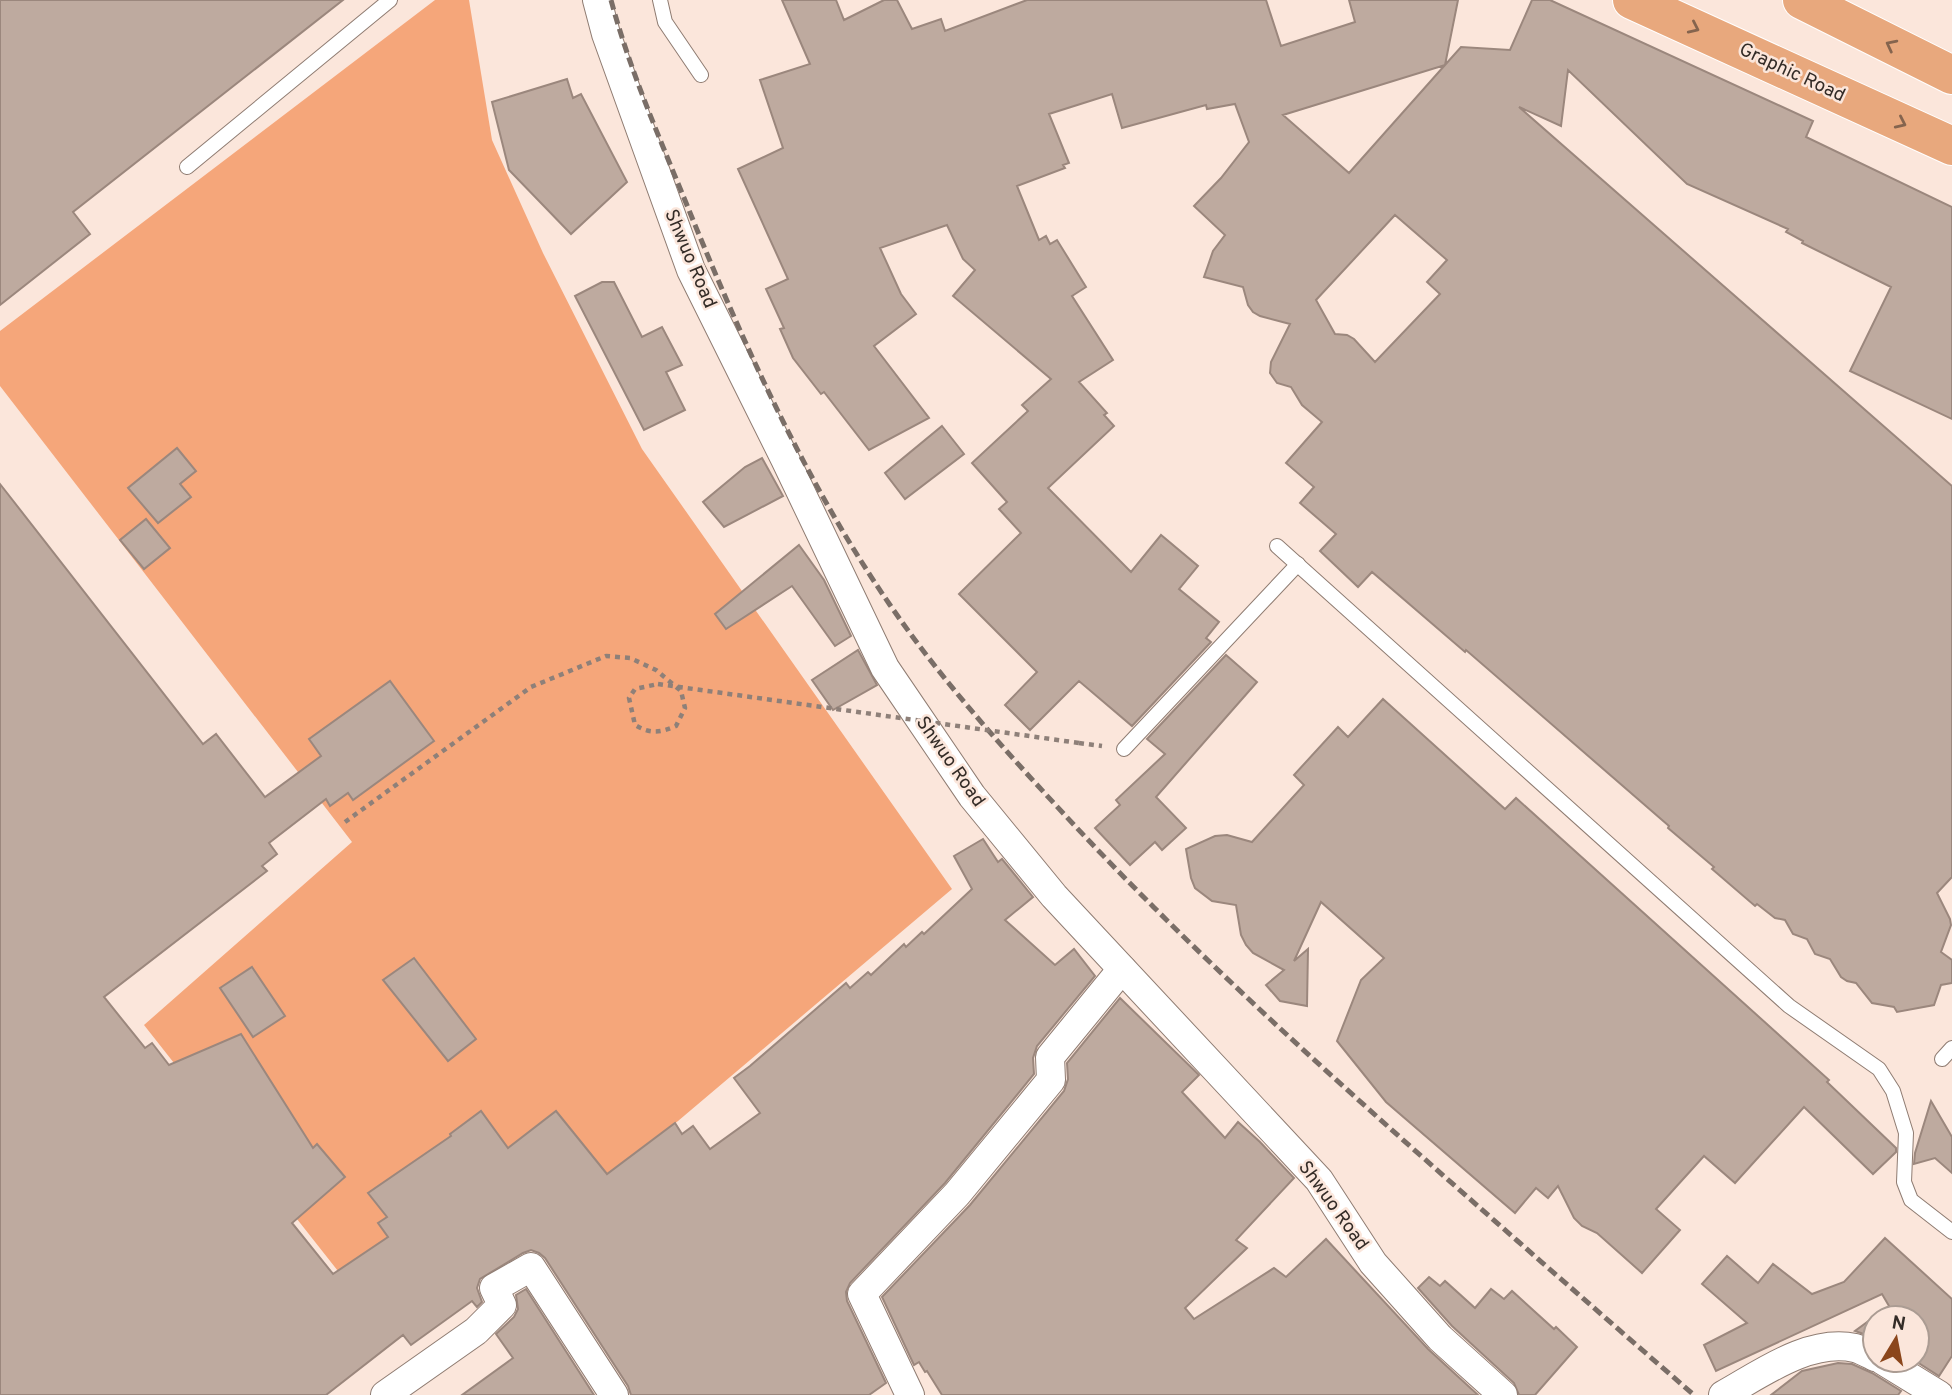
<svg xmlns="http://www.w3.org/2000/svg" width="1952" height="1395" viewBox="0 0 1952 1395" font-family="Overpass,sans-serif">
<rect width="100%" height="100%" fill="#fbe6db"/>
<path fill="#f5a67a" d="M435,0H469L492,140L543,253L642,449L952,889L678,1121L390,1337L144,1025L352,842L0,386V331Z"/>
<g fill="#beaa9f" stroke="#9b877d" stroke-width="2" fill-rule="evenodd">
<path d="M0,0H343L73,212L90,234L0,305Z"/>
<path d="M782,0H836L844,20L884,0H897L912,29L941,19L945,31L1027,0H1266L1281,46L1355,22L1349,0H1458L1445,65L1461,47L1510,50L1532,0H1550L1813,121L1806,137L1952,207V419L1850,371L1891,287L1802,243L1803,241L1786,232L1788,229L1687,184L1568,70L1561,126L1519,107L1952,486V877L1937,893L1950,919L1951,925L1941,952L1952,960V983L1941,985L1934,1005L1897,1012L1894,1007L1872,1003L1856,983L1847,981L1841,977L1830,959L1815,954L1807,939L1793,934L1785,920L1775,918L1757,904L1755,906L1712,869L1714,867L1668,828L1669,826L1466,650L1465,652L1372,572L1358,587L1320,551L1336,534L1300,503L1314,487L1286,463L1322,422L1302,405L1291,387L1277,383L1270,373L1271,362L1290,324L1260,316L1253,312L1248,305L1243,287L1204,277L1213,251L1225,235L1194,206L1221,178L1249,142L1235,104L1207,109L1206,105L1122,128L1112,94L1049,114L1069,163L1063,165L1065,168L1017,186L1039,240L1046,236L1050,244L1057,240L1086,287L1072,296L1113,360L1079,382L1107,413L1104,415L1114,426L1048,488L1131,572L1161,535L1198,566L1179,589L1219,622L1206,638L1211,642L1132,726L1079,681L1030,730L1005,705L1037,672L959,594L1021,533L999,509L1007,502L972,463L1028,411L1022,405L1051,379L953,296L975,270L963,259L947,225L880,248L901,294L916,314L874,346L929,418L869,450L824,392L821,394L793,358L780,329L784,328L766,289L788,279L738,169L783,148L760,80L810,64ZM1445,65L1349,173L1283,115ZM1395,215L1447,260L1427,282L1440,294L1375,362L1354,339L1347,335L1335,334L1316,300Z"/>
<path d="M567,79L573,98L581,94L627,182L571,234L509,170L492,102Z"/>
<path d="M602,282H614L642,337L662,327L682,365L666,372L685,410L644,430L575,296Z"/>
<path d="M942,426L964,454L905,499L885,473Z"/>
<path d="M177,448L196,471L180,484L191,497L158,523L128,488Z"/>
<path d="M762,458L783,496L724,527L703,502L745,467Z"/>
<path d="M0,484L203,744L216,734L265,797L321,756L309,739L390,681L434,741L353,800L348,793L330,806L326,799L269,843L277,854L262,866L267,871L104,997L145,1048L152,1043L169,1065L241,1034L313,1148L317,1144L345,1177L292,1223L333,1274L388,1237L378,1223L387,1217L368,1193L451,1136L450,1134L481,1111L508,1148L556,1111L607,1174L675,1123L682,1134L693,1126L710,1149L760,1113L734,1078L750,1066L846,983L850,988L868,972L871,975L904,944L906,947L922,932L924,934L972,889L954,856L983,839L998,862L1002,859L1033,897L1005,920L1055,965L1074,949L1095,976L1037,1046L1033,1058L1034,1074L945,1183L850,1283L846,1292L847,1301L886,1383L869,1395H631L628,1386L545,1258L539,1253L531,1250L523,1253L480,1279L477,1288L482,1302L477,1307L472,1301L411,1345L403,1335L326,1395H0Z"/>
<path d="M146,519L170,548L144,569L120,540Z"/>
<path d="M799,545L824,580L851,636L835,646L792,586L726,629L715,614Z"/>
<path d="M858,650L877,685L833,710L812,680Z"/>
<path d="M1226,655L1257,682L1156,797L1186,828L1162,850L1155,842L1130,865L1095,828L1120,805L1116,800L1165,754L1147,739Z"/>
<path d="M1383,699L1505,809L1516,798L1829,1080L1827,1082L1896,1148V1152L1873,1174L1804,1107L1735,1183L1704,1156L1656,1209L1680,1230L1642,1273L1597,1233L1582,1226L1574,1218L1558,1186L1548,1198L1536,1188L1515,1213L1386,1102L1337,1041L1361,980L1384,958L1321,902L1294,961L1308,949L1307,1006L1280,1001L1266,985L1284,970L1253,953L1246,945L1241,935L1236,905L1212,901L1195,888L1191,878L1186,849L1215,836L1227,835L1252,842L1304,785L1294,775L1338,727L1348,737Z"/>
<path d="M414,958L476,1039L448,1061L383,980Z"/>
<path d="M252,967L285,1016L253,1037L220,988Z"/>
<path d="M1120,998L1199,1075L1182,1092L1225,1138L1238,1122L1260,1142L1294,1178L1236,1240L1247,1248L1185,1308L1194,1319L1274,1268L1286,1277L1326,1239L1428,1349L1478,1395H942L927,1371L925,1372L919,1362L914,1365L882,1297L970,1205L1064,1091L1068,1079L1067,1063Z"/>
<path d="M1931,1101L1952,1137V1173L1935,1158L1914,1164L1915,1153Z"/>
<path d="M1885,1238L1952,1299V1356L1939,1376L1914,1360H1917V1318H1875V1338L1855,1331L1889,1306L1882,1294L1716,1371L1704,1345L1747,1323L1702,1284L1727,1256L1758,1283L1773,1264L1812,1294L1844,1282Z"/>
<path d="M1429,1277L1440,1286L1445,1281L1475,1308L1491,1289L1504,1299L1512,1291L1554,1329L1556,1327L1577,1347L1535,1395H1519L1514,1383L1452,1326L1418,1288Z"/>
<path d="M526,1289L594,1395H462L513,1358L496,1334L514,1317L518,1309L516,1295Z"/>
<path d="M1838,1363L1852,1364L1872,1373L1901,1391L1898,1395H1771L1802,1371Z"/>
</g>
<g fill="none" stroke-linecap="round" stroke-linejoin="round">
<defs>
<g id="service">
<path d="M660,0L665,22L701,75"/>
<path d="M187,167L390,0"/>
<path d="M1277,546L1789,1006L1879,1069L1893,1091L1906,1133L1904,1182L1911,1200L1952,1232"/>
<path d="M1124,749L1298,564"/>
<path d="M1942,1059L1952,1048"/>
</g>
<g id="minor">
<path d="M597,0L606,34L691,270L785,459L885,668L972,796L1054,896L1319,1180L1373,1263L1440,1338L1503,1395"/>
<path d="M1882,1360L1939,1395"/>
<path d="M385,1395L476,1331L502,1305L494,1288L531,1267L614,1395"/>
<path d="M910,1395L862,1294L957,1194L1051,1080L1050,1057L1122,969"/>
<path d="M1723,1395C1761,1374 1809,1338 1855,1348C1862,1350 1869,1354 1875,1357"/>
</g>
<g id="primary">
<path d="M1632,0L1952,146"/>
<path d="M1802,0L1952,75"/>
</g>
</defs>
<use href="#service" stroke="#8f7c72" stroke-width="16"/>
<use href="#minor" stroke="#8f7c72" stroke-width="30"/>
<use href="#primary" stroke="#fff" stroke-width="40"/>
<g stroke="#8e8079" stroke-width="4.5" stroke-dasharray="5 5" stroke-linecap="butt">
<path d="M1079,743L1102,746"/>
<path d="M345,822L531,687L606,656L630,658L656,670L681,691L685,708L676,726C660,733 650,734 635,725L629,698L635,689L658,684"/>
</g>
<use href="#service" stroke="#fff" stroke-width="14"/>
<use href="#minor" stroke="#fff" stroke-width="28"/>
<use href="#primary" stroke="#e8a87d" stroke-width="38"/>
<path stroke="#7a6e67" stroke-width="5" stroke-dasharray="10 5" stroke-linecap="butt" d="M611,0C631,75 664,148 693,220C748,354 808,486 890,605C945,685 1010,756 1076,827C1179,937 1290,1039 1402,1139C1499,1225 1596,1310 1694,1395"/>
<path stroke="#8e8079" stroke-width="4.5" stroke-dasharray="5 5" stroke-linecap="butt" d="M658,684L1079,743"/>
</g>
<defs><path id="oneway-chevron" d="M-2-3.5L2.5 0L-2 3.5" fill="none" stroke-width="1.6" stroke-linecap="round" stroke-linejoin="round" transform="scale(1.75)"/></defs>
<g stroke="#85644e">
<use href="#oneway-chevron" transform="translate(1694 28) rotate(25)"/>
<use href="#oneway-chevron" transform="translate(1891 45) rotate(-153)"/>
<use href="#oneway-chevron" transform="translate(1901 123) rotate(25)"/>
</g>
<g text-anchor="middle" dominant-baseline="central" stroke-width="5" stroke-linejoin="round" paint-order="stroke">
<g font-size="19" fill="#342c27" stroke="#fbe6db">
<text transform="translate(1792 73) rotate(25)">Graphic Road</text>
<text transform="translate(690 259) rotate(67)">Shwuo Road</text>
<text transform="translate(950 762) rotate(55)">Shwuo Road</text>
<text transform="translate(1333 1206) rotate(54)">Shwuo Road</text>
</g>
</g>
<g transform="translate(1896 1339) rotate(10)"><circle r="33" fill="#fbe6db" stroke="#ab9c93" stroke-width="2"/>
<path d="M0-5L12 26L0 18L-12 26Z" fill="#8b461b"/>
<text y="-10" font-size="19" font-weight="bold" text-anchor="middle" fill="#342c27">N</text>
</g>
</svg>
